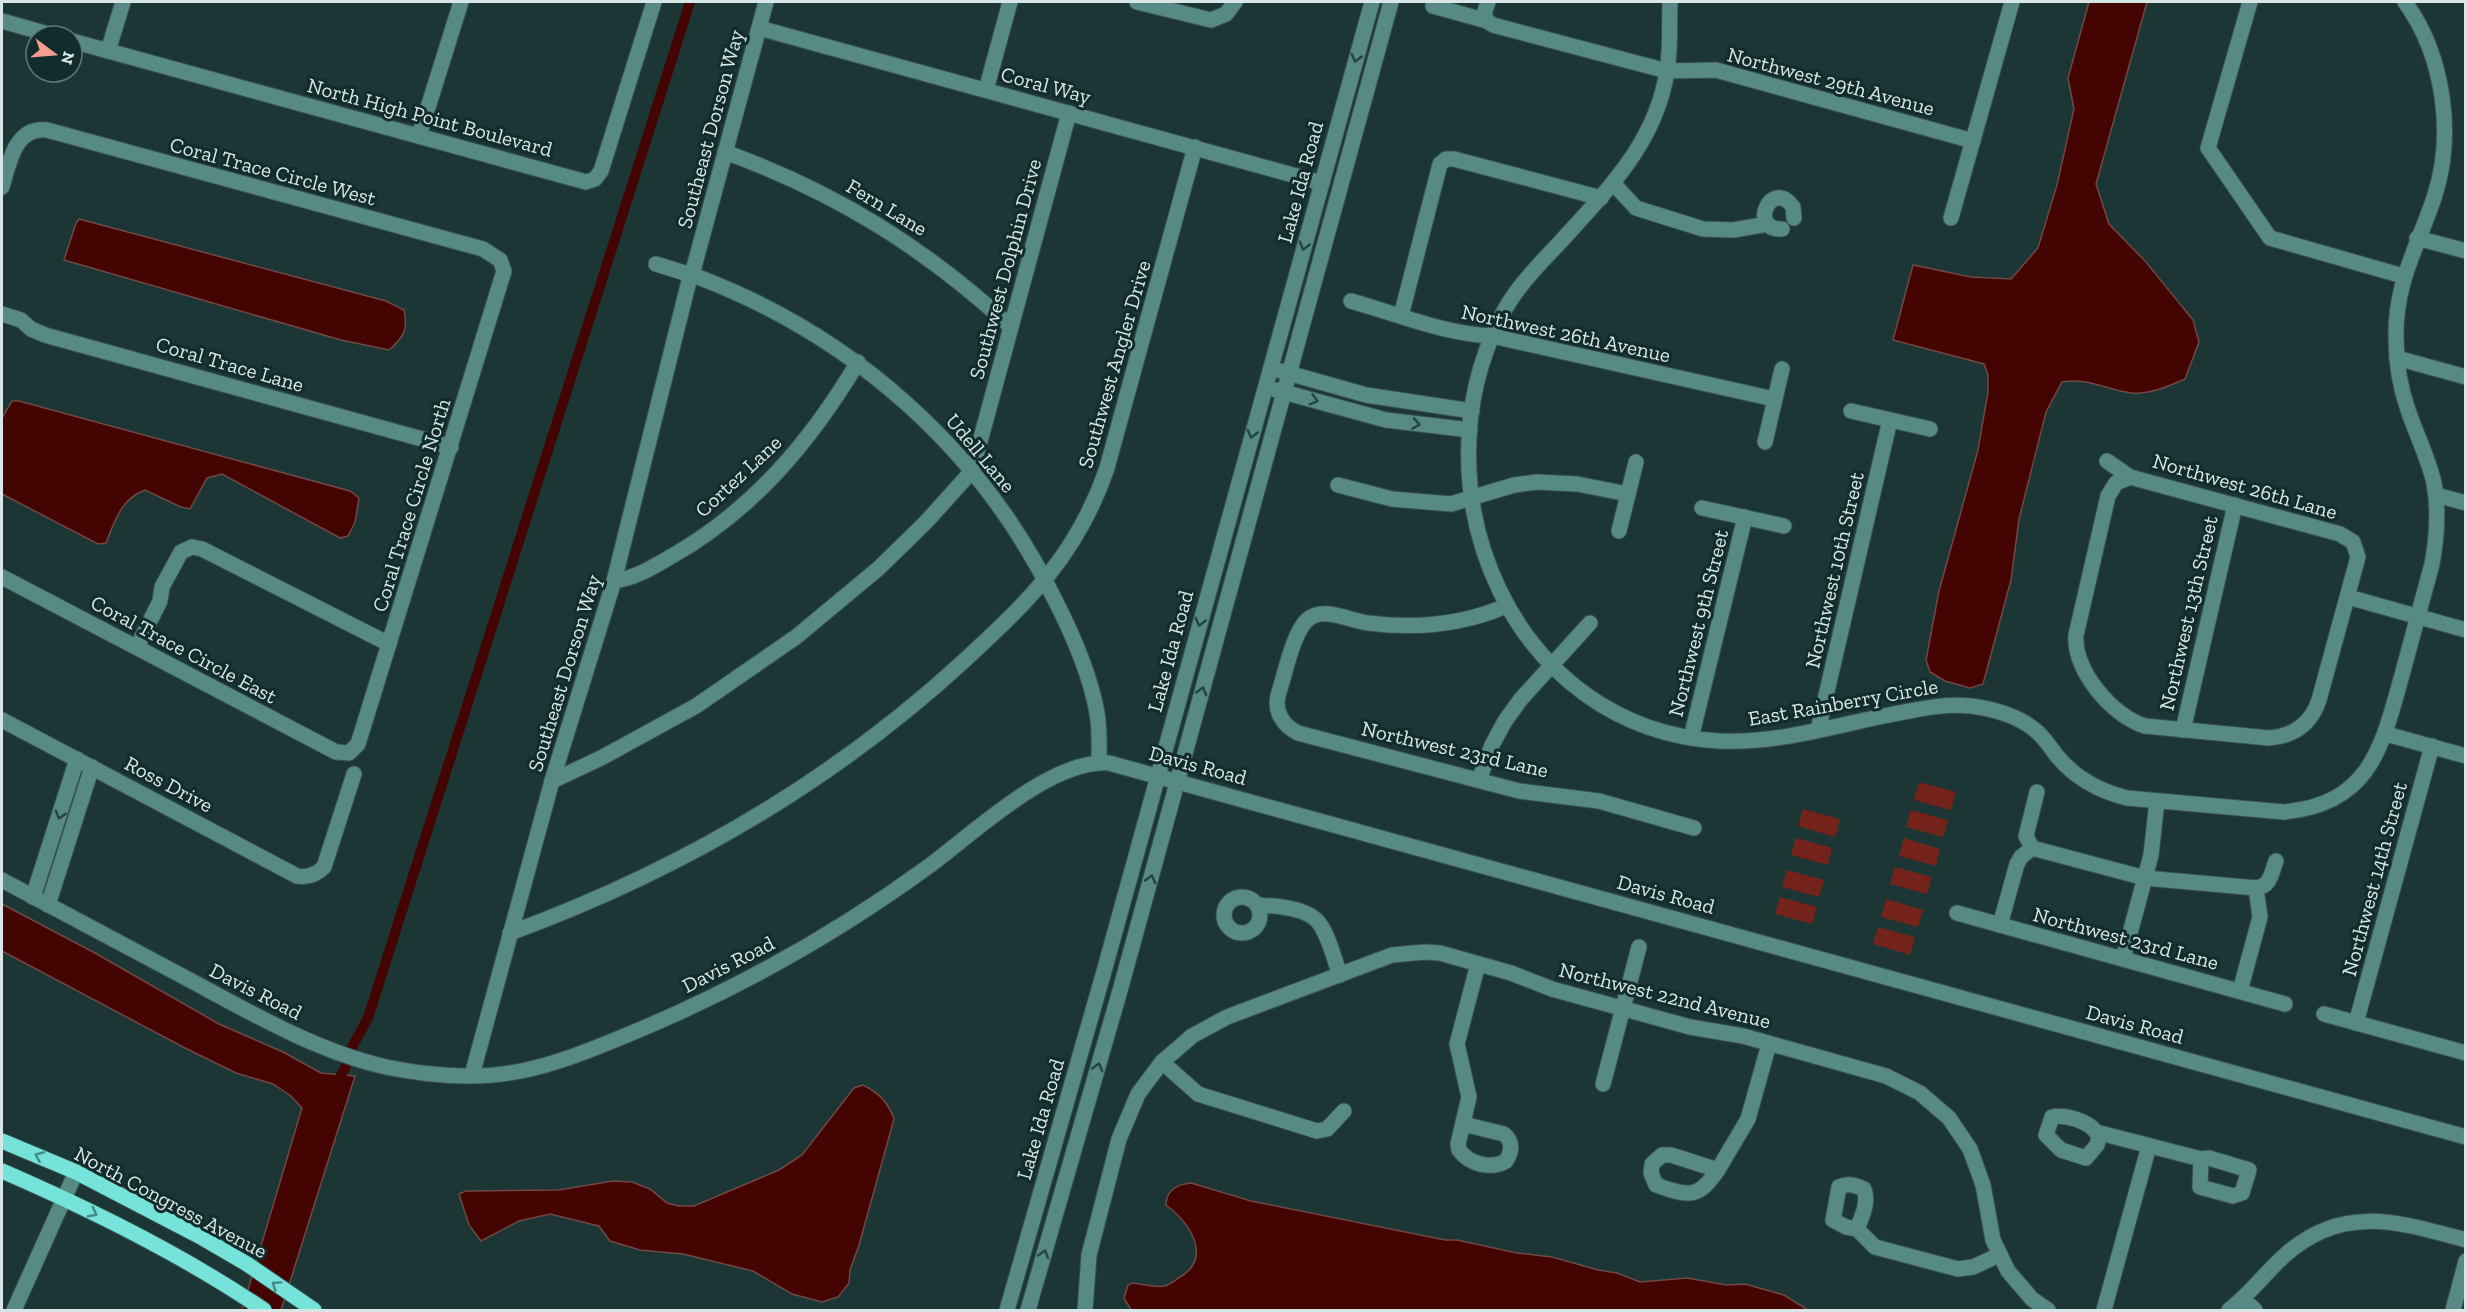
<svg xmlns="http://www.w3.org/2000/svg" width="2467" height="1312" viewBox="0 0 2467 1312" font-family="'Zilla Slab',serif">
<rect width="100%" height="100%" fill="#1b3634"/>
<g fill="#74231a">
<path d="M1919,782L1956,792L1951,810L1914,800Z"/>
<path d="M1803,809L1840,819L1835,837L1798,826Z"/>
<path d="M1911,810L1948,820L1943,837L1906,827Z"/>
<path d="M1796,838L1832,848L1828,865L1791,855Z"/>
<path d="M1904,838L1940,849L1936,866L1899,856Z"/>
<path d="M1895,867L1932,877L1927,894L1890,884Z"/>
<path d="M1787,870L1824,880L1819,897L1782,887Z"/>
<path d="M1780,897L1817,907L1812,924L1775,914Z"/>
<path d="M1886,899L1923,910L1918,927L1881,917Z"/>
<path d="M1878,927L1915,937L1910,955L1873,944Z"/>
</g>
<g fill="#440402" stroke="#704846" stroke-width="1.5">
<path d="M2089,2H2147L2096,184L2109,224L2146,262L2193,320L2199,342L2185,379C2169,386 2149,395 2131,393C2107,390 2087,377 2062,382L2046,412L2019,519L2011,580L1983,684L1970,688L1945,681L1930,672L1926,660L1939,591L1978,450L1988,392V375L1984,364L1893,340L1913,265L1971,277L2011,279L2038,248L2057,185L2074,109L2068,78Z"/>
<path d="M79,219L386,301L404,310C408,330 404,337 389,350L341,340L71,262L64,260L76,223Z"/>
<path d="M12,401H19L350,491L359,498L355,522L348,536L340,538L222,474L207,478L190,509L181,507L145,490C121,499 115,520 106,543L98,544L2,494V418Z"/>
<path d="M2,904L95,953L219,1024L283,1052L321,1073L355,1076L281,1310H242L302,1108L291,1096L273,1084L236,1073L185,1048L2,951Z"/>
<path d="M863,1085C879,1093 888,1102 894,1119L859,1245L850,1270L849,1283L838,1297L822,1302L792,1294L753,1271L683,1254L640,1250L610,1241L599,1226L550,1214L519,1221L481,1241L469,1225L459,1194L466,1191L559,1190L613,1181L632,1182L650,1189L667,1203L679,1206H694L779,1170L802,1155L854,1088Z"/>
<path d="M1191,1183L1251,1201L1445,1240H1457L1517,1253L1552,1257L1598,1270L1617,1273L1640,1282L1687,1278L1726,1285L1745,1284L1784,1295L1808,1310H1131L1124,1298L1128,1285L1132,1283C1142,1284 1156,1288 1165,1286C1169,1285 1174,1281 1177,1279C1214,1259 1191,1224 1166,1205C1166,1190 1178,1184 1191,1183Z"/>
</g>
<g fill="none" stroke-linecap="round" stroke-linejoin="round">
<g stroke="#440402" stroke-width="10">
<path d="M352,1047L368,1018L690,2"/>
<path d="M335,1087L346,1066"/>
</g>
<defs>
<g id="minor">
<path d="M1137,2L1211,20L1226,14L1235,2"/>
<path d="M1670,2C1669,25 1671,47 1667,71C1656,142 1610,187 1564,238C1540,264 1515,287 1500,319C1413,492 1513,729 1719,741C1776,744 1833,726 1889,715C1916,710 1943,703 1971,706C1994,709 2017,715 2035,730C2044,737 2050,747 2057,756C2076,779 2099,791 2127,798L2284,812C2371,804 2382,746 2402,675C2412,638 2422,601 2432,564C2437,537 2439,510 2434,483C2428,457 2416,434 2408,410C2400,387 2396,362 2396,338C2395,283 2417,248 2434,198C2455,135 2444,56 2405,2"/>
<path d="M2250,2L2208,148L2270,238L2403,276"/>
<path d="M1433,6L1487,21L1493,25L1667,71L1716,70L1973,141"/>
<path d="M2,21L55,36"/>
<path d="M1487,21L1484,14L1488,2"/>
<path d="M759,28L1322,183"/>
<path d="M72,41L586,182L595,179L601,171L654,2"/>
<path d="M108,51L123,2"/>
<path d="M986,90L1010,2"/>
<path d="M419,136L461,2"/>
<path d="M725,152C835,192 924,247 1010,326"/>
<path d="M1613,183L1636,208L1703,229L1733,230L1768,224"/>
<path d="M2,187C9,163 15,126 47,130L483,249L500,260L504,271L358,744L349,753L336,752L2,577"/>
<path d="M1951,218L2012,2"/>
<path d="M1782,229C1747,230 1772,177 1793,207L1794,218"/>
<path d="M2417,238L2466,251"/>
<path d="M656,264L685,273"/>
<path d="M694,267L766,2"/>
<path d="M698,277C853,336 981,449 1054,598C1072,633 1090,673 1097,713C1100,729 1099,746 1099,762"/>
<path d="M1351,301C1397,314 1444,334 1492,336L1774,399"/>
<path d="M2,314L21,320L31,329L45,335L451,447"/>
<path d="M1401,316L1440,164L1446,159H1454L1601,198"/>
<path d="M2397,358L2466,377"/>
<path d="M1281,371L1366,395L1472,411"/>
<path d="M1276,390L1386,420L1470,430"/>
<path d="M1851,411L1930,429"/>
<path d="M1765,442L1782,369"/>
<path d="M2107,461L2130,477L2340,534L2353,542L2358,557L2319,700C2311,724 2294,736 2269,738L2145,726C2112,716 2073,670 2076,635L2108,496L2116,483L2130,477"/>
<path d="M1338,485L1392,499L1451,504L1514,485L1537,482L1577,484L1628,494"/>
<path d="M2436,495L2466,503"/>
<path d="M1702,508L1784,526"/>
<path d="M1619,531L1636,462"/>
<path d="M614,581C636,578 653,567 672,556C753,510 811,441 858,362"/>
<path d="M2348,597L2466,630"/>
<path d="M1506,606C1462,625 1415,629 1368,623C1349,621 1323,605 1307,620C1293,633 1285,674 1279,692C1273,710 1282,725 1298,733L1519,791L1599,801L1694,828"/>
<path d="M137,647L160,601L162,587L181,552L192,547L202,549L389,644"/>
<path d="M2,720L297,876C308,878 316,875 324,867L354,774"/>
<path d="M1818,730L1890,420"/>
<path d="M2183,730L2235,505"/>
<path d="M2386,734L2466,756"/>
<path d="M1691,738L1745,517"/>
<path d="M1479,780L1492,745L1505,721L1521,699L1590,623"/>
<path d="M552,781L601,758L696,706L796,637L879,568L927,521L972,471L1069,113"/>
<path d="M2032,848L2145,878L2256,888C2271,886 2271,874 2276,861"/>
<path d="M2032,848L2026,836L2037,792"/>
<path d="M2,880C67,915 133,950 199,985C258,1017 320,1052 386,1067C430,1076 477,1080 521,1071C557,1064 593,1049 627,1035C734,991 836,934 929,866C975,832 1051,759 1109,763L2466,1137"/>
<circle cx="1242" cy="915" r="18"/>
<path d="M33,897L77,759"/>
<path d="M48,905L92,767"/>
<path d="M1257,905C1275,906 1307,907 1319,923C1329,936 1334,959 1340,975"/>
<path d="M1957,913L2285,1004"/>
<path d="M2000,925L2017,864L2021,857L2032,848"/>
<path d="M510,933C679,871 834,781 966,659C1031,599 1078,553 1107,468L1195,147"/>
<path d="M2123,959L2151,855L2157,801"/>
<path d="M2240,991L2260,917L2256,888"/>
<path d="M2324,1014L2466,1053"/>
<path d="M2356,1023L2432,746"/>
<path d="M1162,1062L1198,1094L1317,1131L1327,1129L1344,1111"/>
<path d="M472,1075L552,781L614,581L689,281"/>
<path d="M1603,1084L1639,947"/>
<path d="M1463,1124L1504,1134C1513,1142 1512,1151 1506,1161C1491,1170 1469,1164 1459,1150L1458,1144L1469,1097L1457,1044L1478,964"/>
<path d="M2100,1134L2097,1145L2086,1158L2061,1150L2046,1135L2052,1117C2065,1114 2088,1121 2096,1132L2201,1159L2209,1158L2249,1170L2242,1193L2233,1196L2200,1187L2201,1159"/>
<path d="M1718,1170L1671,1155H1662L1652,1164L1651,1173L1656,1185C1690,1197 1699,1199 1719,1168L1748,1119L1769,1044"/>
<path d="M1857,1229C1862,1216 1869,1203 1864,1189C1854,1185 1849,1183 1839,1187L1833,1220L1846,1227L1857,1229L1875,1247L1958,1269L1973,1267L1999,1255"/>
<path d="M2243,1299L2255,1310"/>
<path d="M14,1310L76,1172"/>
<path d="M1007,1310L1103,975L1372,2"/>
<path d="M1028,1310L1121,987L1391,2"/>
<path d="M1085,1310L1089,1255L1119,1139L1138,1094L1162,1062L1192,1036L1227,1017L1392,955L1424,952L1440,953L1511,973L1552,989L1690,1027L1743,1036L1886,1076L1920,1093L1949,1118L1970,1149L1983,1185L1993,1240L2008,1271L2032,1299L2048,1310"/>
<path d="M2104,1310L2149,1146"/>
<path d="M2229,1310C2250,1294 2265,1273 2284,1256C2342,1203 2399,1222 2466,1240"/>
<path d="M2453,1310L2466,1261"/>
</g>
<g id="major">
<path d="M2,1141L76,1172L199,1236L247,1264L314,1310"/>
<path d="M2,1171C92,1210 183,1255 264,1310"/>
</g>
</defs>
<use href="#minor" stroke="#395250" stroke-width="17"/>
<use href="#major" stroke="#395250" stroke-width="17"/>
<use href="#minor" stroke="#588a85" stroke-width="15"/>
<use href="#major" stroke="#76e3db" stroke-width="15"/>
</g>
<defs><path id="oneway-chevron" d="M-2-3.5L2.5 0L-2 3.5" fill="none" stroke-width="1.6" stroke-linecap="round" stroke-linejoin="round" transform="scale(1.5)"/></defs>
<g stroke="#234441">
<use href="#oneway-chevron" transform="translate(1356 58) rotate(105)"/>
<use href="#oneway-chevron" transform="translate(1304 246) rotate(106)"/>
<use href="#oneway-chevron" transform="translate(1314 400) rotate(15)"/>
<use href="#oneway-chevron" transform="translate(1416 424) rotate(9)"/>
<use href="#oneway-chevron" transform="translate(1252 434) rotate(105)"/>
<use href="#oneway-chevron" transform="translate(1200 622) rotate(105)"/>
<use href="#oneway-chevron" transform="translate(1202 691) rotate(-75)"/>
<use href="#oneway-chevron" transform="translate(60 815) rotate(107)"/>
<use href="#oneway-chevron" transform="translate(1151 879) rotate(-75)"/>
<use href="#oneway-chevron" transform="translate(1098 1067) rotate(-74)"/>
<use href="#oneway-chevron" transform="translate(1044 1254) rotate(-74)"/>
</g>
<g stroke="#448882">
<use href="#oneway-chevron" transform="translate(39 1156) rotate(-157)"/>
<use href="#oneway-chevron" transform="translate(93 1213) rotate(28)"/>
<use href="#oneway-chevron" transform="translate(276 1285) rotate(-145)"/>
</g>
<g text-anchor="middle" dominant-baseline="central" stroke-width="6" stroke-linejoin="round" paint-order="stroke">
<g font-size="21" fill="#d8e7e6" stroke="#112c2a">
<text transform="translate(1831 81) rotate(15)">Northwest 29th Avenue</text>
<text transform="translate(1046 85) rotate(15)">Coral Way</text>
<text transform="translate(430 117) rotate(15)">North High Point Boulevard</text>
<text transform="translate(710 129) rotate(-75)">Southeast Dorson Way</text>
<text transform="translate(273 171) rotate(15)">Coral Trace Circle West</text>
<text transform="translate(1300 182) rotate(-75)">Lake Ida Road</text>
<text transform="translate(887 207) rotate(31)">Fern Lane</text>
<text transform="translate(1005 269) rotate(-75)">Southwest Dolphin Drive</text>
<text transform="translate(1566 333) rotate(12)">Northwest 26th Avenue</text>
<text transform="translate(230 364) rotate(16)">Coral Trace Lane</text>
<text transform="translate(1114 364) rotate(-74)">Southwest Angler Drive</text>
<text transform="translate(981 453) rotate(50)">Udell Lane</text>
<text transform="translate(738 476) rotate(-43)">Cortez Lane</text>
<text transform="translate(2245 486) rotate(16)">Northwest 26th Lane</text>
<text transform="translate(411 505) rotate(-73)">Coral Trace Circle North</text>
<text transform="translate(1834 570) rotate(-77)">Northwest 10th Street</text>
<text transform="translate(2188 613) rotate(-77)">Northwest 13th Street</text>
<text transform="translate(1698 623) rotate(-76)">Northwest 9th Street</text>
<text transform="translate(184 649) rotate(28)">Coral Trace Circle East</text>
<text transform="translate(1170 651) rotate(-75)">Lake Ida Road</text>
<text transform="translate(564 673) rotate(-73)">Southeast Dorson Way</text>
<text transform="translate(1843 702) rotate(-10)">East Rainberry Circle</text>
<text transform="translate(1455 749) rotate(13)">Northwest 23rd Lane</text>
<text transform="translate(1198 765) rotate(15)">Davis Road</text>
<text transform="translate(169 784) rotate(28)">Ross Drive</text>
<text transform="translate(2374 879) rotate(-75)">Northwest 14th Street</text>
<text transform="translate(1666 894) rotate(15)">Davis Road</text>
<text transform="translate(2126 938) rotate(15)">Northwest 23rd Lane</text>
<text transform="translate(728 964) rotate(-27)">Davis Road</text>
<text transform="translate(256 991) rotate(27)">Davis Road</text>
<text transform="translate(1665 995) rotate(14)">Northwest 22nd Avenue</text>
<text transform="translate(2135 1024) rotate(15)">Davis Road</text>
<text transform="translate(1040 1119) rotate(-74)">Lake Ida Road</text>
<text transform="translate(171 1202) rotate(28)">North Congress Avenue</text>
</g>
</g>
<rect width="2467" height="1312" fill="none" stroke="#d8e7e6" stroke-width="6"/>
<g transform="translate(54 54) rotate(106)"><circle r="28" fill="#112c2a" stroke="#617775" stroke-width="1.5"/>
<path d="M0-4.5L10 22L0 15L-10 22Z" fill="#f59d8f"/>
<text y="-9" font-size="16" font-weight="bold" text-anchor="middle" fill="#d8e7e6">N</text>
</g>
</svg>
